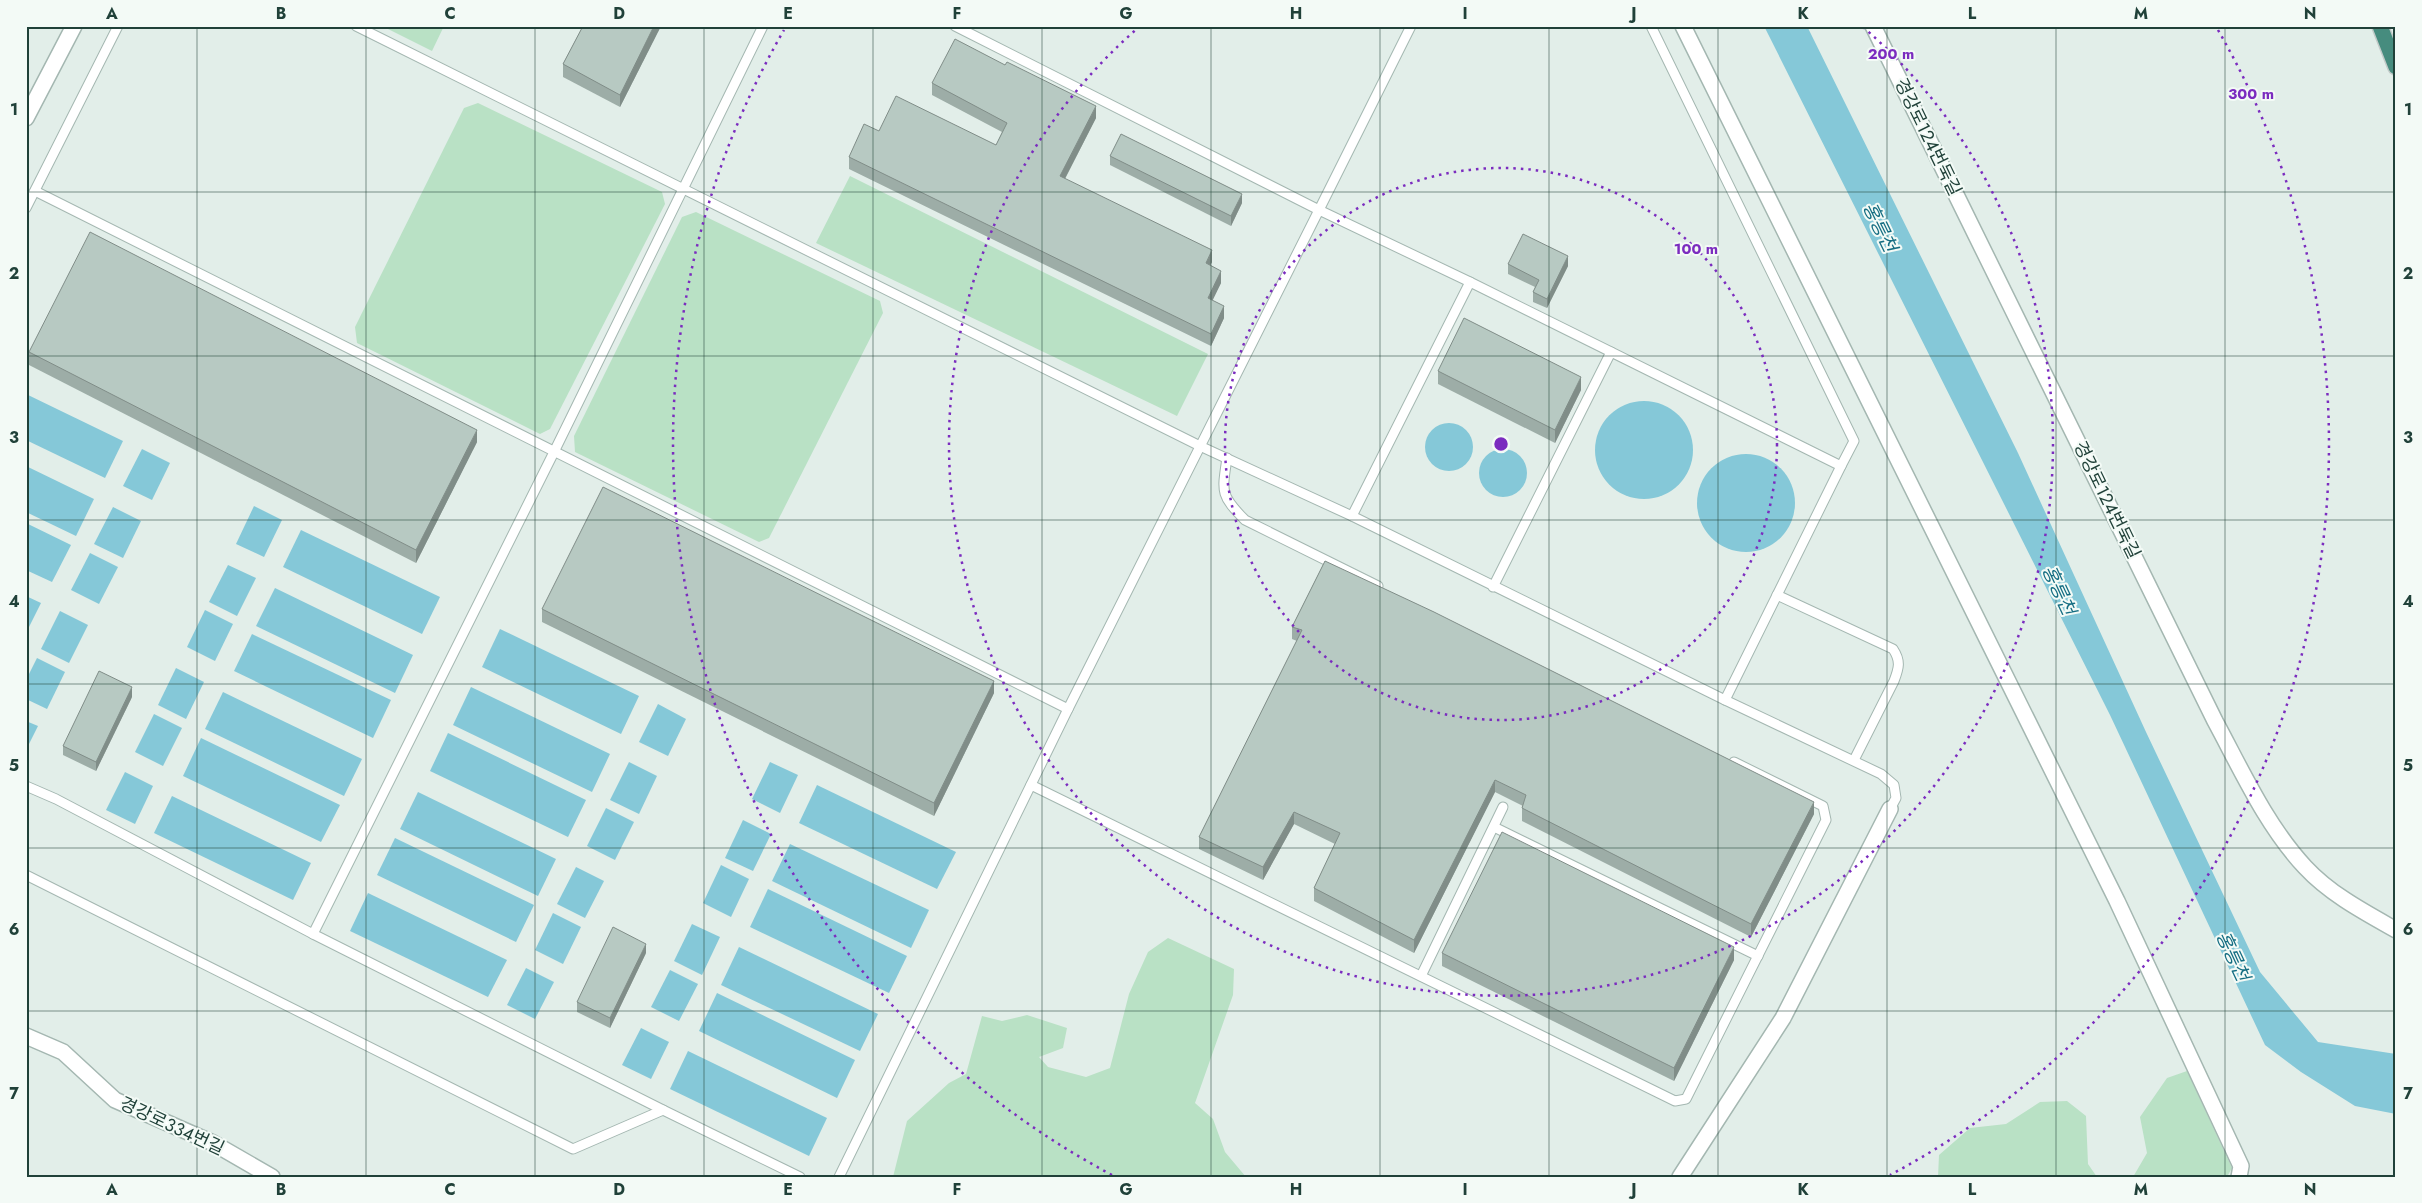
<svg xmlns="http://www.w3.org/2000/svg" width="2422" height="1203" viewBox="0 0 2422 1203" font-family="Jost,'Noto Sans KR',sans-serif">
<rect width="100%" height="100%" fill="#e2eee9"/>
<g fill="#b9e1c5">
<path d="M382,26H444L432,51Z"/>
<path d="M478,103L662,192L665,204L550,429L540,434L357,343L355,327L464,108Z"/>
<path d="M850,176L1208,354L1177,416L816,243Z"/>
<path d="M696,212L880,301L883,313L769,538L759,542L575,452L574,436L682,217Z"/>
<path d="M1168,938L1234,969L1233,995L1195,1103L1213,1119L1225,1152L1246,1177H893L907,1121L949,1083L966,1074L982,1016L1002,1021L1027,1015L1067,1028L1063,1048L1039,1057L1048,1067L1086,1077L1110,1068L1129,994L1148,952Z"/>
<path d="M2187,1071L2232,1168L2227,1177H2133L2147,1153L2140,1117L2167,1078Z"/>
<path d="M2067,1101L2086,1116L2088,1164L2097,1177H1938L1939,1155L1970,1128L2006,1124L2040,1102Z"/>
</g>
<g fill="#85c8d8">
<path d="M1764,26H1807L2018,453L2146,732L2260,972L2318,1042L2396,1054V1114L2355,1106L2301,1072L2265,1045L2110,715Z"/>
<path d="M26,394L123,441L105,478L26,440Z"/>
<circle cx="1644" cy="450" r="49"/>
<circle cx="1449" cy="447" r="24"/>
<circle cx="1503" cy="473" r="24"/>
<path d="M142,449L170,463L152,500L123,486Z"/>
<circle cx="1746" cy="503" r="49"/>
<path d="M26,466L94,499L76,536L26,512Z"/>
<path d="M254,506L282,520L264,557L236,544Z"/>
<path d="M113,507L141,521L123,558L94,544Z"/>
<path d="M26,523L71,545L52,582L26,570Z"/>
<path d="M301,530L440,597L422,634L283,567Z"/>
<path d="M90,553L118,567L99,604L71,590Z"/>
<path d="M228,565L256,578L237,616L209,602Z"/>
<path d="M275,588L413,655L395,693L256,626Z"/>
<path d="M26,596L41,603L26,633Z"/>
<path d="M205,610L233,624L215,661L187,647Z"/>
<path d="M60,611L88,625L69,663L41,649Z"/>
<path d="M500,629L639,696L621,734L482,667Z"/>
<path d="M252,634L391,700L373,738L234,671Z"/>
<path d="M37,658L65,672L47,709L26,699V680Z"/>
<path d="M176,668L204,682L186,719L158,705Z"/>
<path d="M471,687L610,754L592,792L453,725Z"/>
<path d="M223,692L362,759L344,796L205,729Z"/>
<path d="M658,704L686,719L668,756L639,742Z"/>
<path d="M154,714L182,728L163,766L135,752Z"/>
<path d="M26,721L38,726L26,750Z"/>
<path d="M448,733L586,800L568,837L430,771Z"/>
<path d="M201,738L340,805L321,842L183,776Z"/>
<path d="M629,762L657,776L639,814L610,800Z"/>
<path d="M770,762L798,775L780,813L752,799Z"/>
<path d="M125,772L153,786L135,824L106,810Z"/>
<path d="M817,785L956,852L937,889L799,823Z"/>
<path d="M418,792L556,859L538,896L400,829Z"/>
<path d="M172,796L311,863L293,900L154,833Z"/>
<path d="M606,808L634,822L615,860L587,846Z"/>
<path d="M743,820L771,834L753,871L725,858Z"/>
<path d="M395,838L534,905L516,942L377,875Z"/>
<path d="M790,844L929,910L911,948L772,881Z"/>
<path d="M721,865L749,879L731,917L703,903Z"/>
<path d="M576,867L604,881L585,918L557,904Z"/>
<path d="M768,889L907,956L889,993L750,927Z"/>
<path d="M368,893L507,960L488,997L350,931Z"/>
<path d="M553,913L581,927L563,964L535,950Z"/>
<path d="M692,924L720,937L702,975L674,961Z"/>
<path d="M739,947L878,1014L860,1051L721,985Z"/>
<path d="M526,968L554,982L535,1019L507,1005Z"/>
<path d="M670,970L698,984L679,1021L651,1007Z"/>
<path d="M717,993L855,1060L837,1098L699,1031Z"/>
<path d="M641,1028L669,1042L651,1079L622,1065Z"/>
<path d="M688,1051L827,1118L809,1156L670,1089Z"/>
</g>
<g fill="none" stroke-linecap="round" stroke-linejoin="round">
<defs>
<g id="service">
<path d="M356,26L1202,447L1352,516L1725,700L1841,466"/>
<path d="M955,26L1319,210L1411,26"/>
<path d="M35,191L1068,709"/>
<path d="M26,208L118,26"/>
<path d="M1227,458C1222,492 1220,495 1245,520L1378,586"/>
<path d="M1352,516L1470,282"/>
<path d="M1493,587L1611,352"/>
<path d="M1777,595L1893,649C1901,661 1899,668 1894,681L1854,760"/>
<path d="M1725,700L1881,774L1894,785L1896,798L1890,809"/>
<path d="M1031,785L1675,1101L1686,1099L1826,820L1823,806L1734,762"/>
<path d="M26,786L56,799L313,934"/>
<path d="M1494,827L1758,956"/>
<path d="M26,875L573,1149L663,1110L800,1177"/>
<path d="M1421,976L1503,807"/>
<path d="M663,1110L313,934L554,452L763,26"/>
<path d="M839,1177L1068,709L1319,210L1470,282L1841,466L1854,441L1651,26"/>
</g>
<g id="minor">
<path d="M1683,26L2117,901L2241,1166L2239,1177"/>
<path d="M1873,26L2215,721C2242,771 2266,825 2305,867C2330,894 2364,912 2396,930"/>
<path d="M26,118L74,26"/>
<path d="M26,1036L63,1052L115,1100L213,1143L272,1177"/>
<path d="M1680,1177L1783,1018L1890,809"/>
</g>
<path id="trunk" d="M2380,26L2396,67"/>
</defs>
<use href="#service" stroke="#a4b7b1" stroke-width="11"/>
<use href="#minor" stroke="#a4b7b1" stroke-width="18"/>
<use href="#trunk" stroke="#c1cac8" stroke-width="18"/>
<use href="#service" stroke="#fff" stroke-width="9"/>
<use href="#minor" stroke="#fff" stroke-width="15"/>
<use href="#trunk" stroke="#468c7e" stroke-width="15"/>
</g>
<g fill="#9dada7">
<path d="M583,26H661L620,107L563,77V64Z"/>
<path d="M932,83L1096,118L1065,179L1212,262L1210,265L1221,283L1212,300L1224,318L1211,346L849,169V157L879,131L996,145L1002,132L932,95Z"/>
<path d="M1110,156L1242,203L1231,226L1110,165Z"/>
<path d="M1508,264L1568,266L1547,308L1533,302V292L1535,287L1508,274Z"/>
<path d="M29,352L477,442L416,563L29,365Z"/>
<path d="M1438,371L1581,390L1555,443L1438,384Z"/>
<path d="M1325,561L1814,814L1751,937L1522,821V808L1523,806L1495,792L1414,953L1314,901V888L1335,844L1294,824L1263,880L1199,849V837L1297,641L1292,639V627Z"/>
<path d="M542,609L994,693L934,816L542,622Z"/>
<path d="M132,697L96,771L63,755V746Z"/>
<path d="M646,953L610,1028L577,1012V1002Z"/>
<path d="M1442,953L1734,960L1674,1081L1442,966Z"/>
</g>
<g fill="#808d88">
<path d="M654,26H661L620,107V95Z"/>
<path d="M1096,106V118L1060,188V176Z"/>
<path d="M1242,194V203L1231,226V216Z"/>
<path d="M1212,250V262L1206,275V263Z"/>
<path d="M1568,256V266L1547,308V299Z"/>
<path d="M1221,271V283L1208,310V298Z"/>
<path d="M1224,306V318L1211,346V334Z"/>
<path d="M1581,377V390L1555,443V430Z"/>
<path d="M477,430V442L416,563V550Z"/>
<path d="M994,681V693L934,816V803Z"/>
<path d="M132,687V697L96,771V762Z"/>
<path d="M1495,780V792L1414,953V940Z"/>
<path d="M1814,802V814L1751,937V924Z"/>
<path d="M1294,812V824L1263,880V867Z"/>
<path d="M646,944V953L610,1028V1018Z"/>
<path d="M1734,947V960L1674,1081V1068Z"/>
</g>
<g fill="#b7c9c2" stroke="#808d88">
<path d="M583,26H654L620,95L563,64Z"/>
<path d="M955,39L1005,65L1007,62L1096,106L1060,176L1212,250L1206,263L1221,271L1208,298L1224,306L1211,334L849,157L864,124L879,131L896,96L996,145L1007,123L932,83Z"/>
<path d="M1121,134L1242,194L1231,216L1110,156Z"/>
<path d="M90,232L477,430L416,550L29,352Z"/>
<path d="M1523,234L1568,256L1547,299L1533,292L1539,280L1508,264Z"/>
<path d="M1464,318L1581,377L1555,430L1438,371Z"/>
<path d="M603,487L994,681L934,803L542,609Z"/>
<path d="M1325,561L1434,612L1814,802L1751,924L1522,808L1526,795L1495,780L1414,940L1314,888L1340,833L1294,812L1263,867L1199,837L1302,630L1292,627Z"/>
<path d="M99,671L132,687L96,762L63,746Z"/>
<path d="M1502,832L1734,947L1674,1068L1442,953Z"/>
<path d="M613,927L646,944L610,1018L577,1002Z"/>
</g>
<path fill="none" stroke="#204139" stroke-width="1" stroke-opacity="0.55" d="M197,26V1177M366,26V1177M535,26V1177M704,26V1177M873,26V1177M1042,26V1177M1211,26V1177M1380,26V1177M1549,26V1177M1718,26V1177M1887,26V1177M2056,26V1177M2225,26V1177M26,192H2396M26,356H2396M26,520H2396M26,684H2396M26,848H2396M26,1011H2396"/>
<g fill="none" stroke="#7b2cbf" stroke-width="2.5" stroke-dasharray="2.5 5">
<circle cx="1501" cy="444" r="276"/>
<path d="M1863 27A552 552 0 1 1 1139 27"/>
<path d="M1112 1175A828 828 0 0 1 784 30M2218 30A828 828 0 0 1 1890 1175"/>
</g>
<g text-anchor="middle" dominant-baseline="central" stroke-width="4" stroke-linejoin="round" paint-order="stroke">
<g font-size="18" fill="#204139" stroke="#f3faf6">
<text transform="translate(1928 137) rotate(64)">경강로124번둑길</text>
<text transform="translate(2107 500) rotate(64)">경강로124번둑길</text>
<text transform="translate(172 1126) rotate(25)">경강로334번길</text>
</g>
<g font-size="19" font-style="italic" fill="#146d82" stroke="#f3faf6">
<text transform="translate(1880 227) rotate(64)">홍릉천</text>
<text transform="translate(2059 590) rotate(65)">홍릉천</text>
<text transform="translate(2233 956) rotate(65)">홍릉천</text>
</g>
</g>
<circle cx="1501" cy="444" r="8" fill="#7b2cbf" stroke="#f3faf6" stroke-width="2.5"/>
<g font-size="15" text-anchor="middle" font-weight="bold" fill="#7b2cbf" stroke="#f3faf6" stroke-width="4" stroke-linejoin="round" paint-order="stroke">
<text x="1891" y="59">200 m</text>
<text x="2251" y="99">300 m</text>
<text x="1696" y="254">100 m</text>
</g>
<rect width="2422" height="1203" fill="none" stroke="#f3faf6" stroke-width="55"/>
<rect x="28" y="28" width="2366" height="1148" fill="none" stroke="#204139" stroke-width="2"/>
<g font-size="16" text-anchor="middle" font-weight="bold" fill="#204139">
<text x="112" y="19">A</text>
<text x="281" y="19">B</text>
<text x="450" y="19">C</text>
<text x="619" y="19">D</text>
<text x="788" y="19">E</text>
<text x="957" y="19">F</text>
<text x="1126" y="19">G</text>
<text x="1296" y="19">H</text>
<text x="1465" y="19">I</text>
<text x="1634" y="19">J</text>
<text x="1803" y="19">K</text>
<text x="1972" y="19">L</text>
<text x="2141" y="19">M</text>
<text x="2310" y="19">N</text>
<text x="14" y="115">1</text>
<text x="2408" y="115">1</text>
<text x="14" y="279">2</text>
<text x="2408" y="279">2</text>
<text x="14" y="443">3</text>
<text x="2408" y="443">3</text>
<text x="14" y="607">4</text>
<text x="2408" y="607">4</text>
<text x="14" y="771">5</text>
<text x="2408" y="771">5</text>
<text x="14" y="935">6</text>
<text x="2408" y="935">6</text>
<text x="14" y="1099">7</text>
<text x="2408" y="1099">7</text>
<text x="112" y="1195">A</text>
<text x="281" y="1195">B</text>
<text x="450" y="1195">C</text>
<text x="619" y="1195">D</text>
<text x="788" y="1195">E</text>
<text x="957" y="1195">F</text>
<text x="1126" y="1195">G</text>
<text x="1296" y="1195">H</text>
<text x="1465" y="1195">I</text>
<text x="1634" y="1195">J</text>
<text x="1803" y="1195">K</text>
<text x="1972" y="1195">L</text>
<text x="2141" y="1195">M</text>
<text x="2310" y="1195">N</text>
</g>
</svg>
